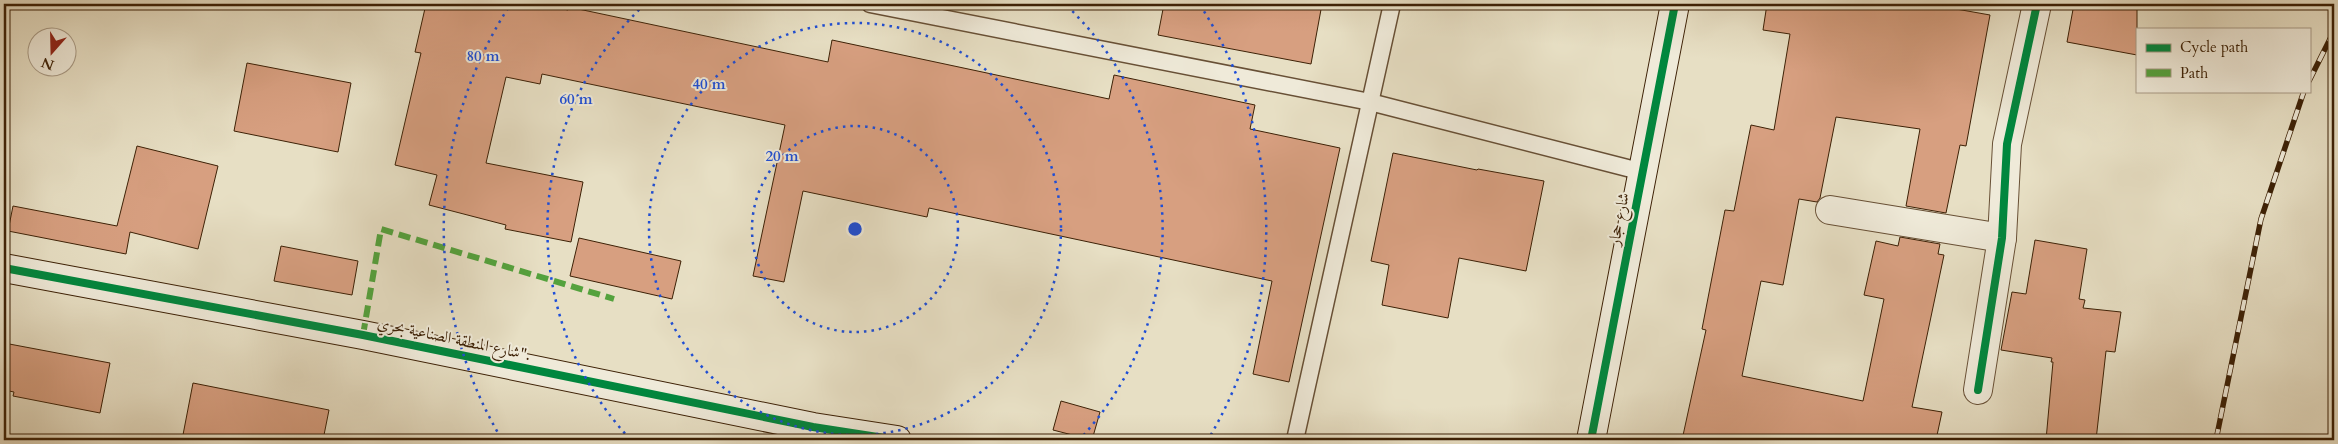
<svg xmlns="http://www.w3.org/2000/svg" width="2338" height="444" viewBox="0 0 2338 444" font-family="Cardo,Amiri,serif">
<rect width="100%" height="100%" fill="#e7dfc4"/>
<filter id="stains"><feTurbulence type="fractalNoise" baseFrequency=".004" numOctaves="4"/><feColorMatrix values="0 0 0 0 .2 0 0 0 0 .09 0 0 0 0 .02 0 0 0 .5 -.17"/></filter>
<radialGradient id="worn" r=".72"><stop offset=".6" stop-color="#630" stop-opacity="0"/><stop offset="1" stop-color="#630" stop-opacity=".3"/></radialGradient>
<g fill="#d79f80" stroke="#3d2106">
<path d="M426,4H540L568,10L569,7L828,62L832,40L1109,99L1114,75L1255,105L1250,129L1340,148L1289,382L1253,374L1272,281L929,208L927,217L803,191L784,282L753,276L785,125L542,74L540,84L506,77L486,163L583,182L571,242L505,229L506,225L429,205L437,175L395,165L421,53L415,52Z"/>
<path d="M1164,4H1322L1311,64L1158,35Z"/>
<path d="M1767,4H1928L1990,15L1966,146L1960,145L1946,213L1906,206L1920,129L1836,117L1820,198L1817,202L1799,199L1783,285L1761,281L1742,376L1863,401L1884,299L1864,295L1876,241L1898,246L1900,237L1940,244L1938,254L1944,255L1912,407L1942,412L1936,440H1682L1706,330L1702,329L1725,210L1734,211L1751,125L1774,130L1790,34L1763,30Z"/>
<path d="M2074,4H2137V55L2067,42Z"/>
<path d="M247,63L351,83L338,152L234,131Z"/>
<path d="M137,146L218,166L198,249L130,232L126,254L8,231L13,206L117,226Z"/>
<path d="M1393,153L1477,170L1478,169L1544,181L1526,271L1459,258L1448,318L1382,305L1389,265L1371,261Z"/>
<path d="M579,238L681,261L672,299L570,276Z"/>
<path d="M2035,240L2087,249L2079,299L2085,300L2083,308L2121,312L2115,352L2106,351L2096,440H2046L2053,362H2051L2052,358L2001,350L2012,292L2026,294Z"/>
<path d="M281,246L358,261L352,295L274,281Z"/>
<path d="M4,343L110,363L100,413L13,396L14,392L4,390Z"/>
<path d="M193,383L329,410L323,440H182Z"/>
<path d="M1061,401L1100,412L1092,440L1053,430Z"/>
</g>
<g fill="none" stroke-linecap="round" stroke-linejoin="round">
<defs>
<g id="lane">
<path d="M870,4L1370,102L1643,172"/>
<path d="M1295,440L1392,4"/>
</g>
<g id="street">
<path d="M1830,210L2002,238"/>
<path d="M1978,390L2002,238L2007,144L2037,4"/>
</g>
<g id="secondary">
<path d="M4,268L363,335L813,427L897,440"/>
<path d="M1591,440L1675,4"/>
</g>
</defs>
<use href="#lane" stroke="#685036" stroke-width="19"/>
<use href="#street" stroke="#685036" stroke-width="30"/>
<use href="#secondary" stroke="#3d2106" stroke-width="30"/>
<use href="#lane" stroke="#efead9" stroke-width="16"/>
<use href="#street" stroke="#efead9" stroke-width="28"/>
<use href="#secondary" stroke="#efead9" stroke-width="28"/>
<defs>
<g id="rail">
<path d="M2309,81L2334,31"/>
<path d="M2216,440L2261,219L2304,91"/>
</g>
</defs>
<use href="#rail" stroke="#3d2106" stroke-width="5.5"/>
<use href="#rail" stroke="#efead9" stroke-width="4" stroke-dasharray="11" stroke-linecap="butt"/>
<path stroke="#54a23d" stroke-width="6" stroke-dasharray="12 6" stroke-linecap="butt" d="M363,335L381,229L614,299"/>
<defs>
<g id="cycleway">
<path d="M4,268L363,335L813,427L897,440"/>
<path d="M1978,390L2002,238L2007,144L2037,4"/>
<path d="M1591,440L1675,4"/>
</g>
</defs>
<use href="#cycleway" stroke="#efead9" stroke-width="11"/>
<use href="#cycleway" stroke="#00873e" stroke-width="8"/>
</g>
<g fill="none" stroke="#1d4ed8" stroke-width="2.5" stroke-dasharray="2.5 5">
<circle cx="855" cy="229" r="103"/>
<circle cx="855" cy="229" r="206"/>
<path d="M630 439A308 308 0 0 1 643 6M1067 6A308 308 0 0 1 1080 439"/>
<path d="M501 438A411 411 0 0 1 510 5M1200 5A411 411 0 0 1 1209 438"/>
</g>
<g text-anchor="middle" dominant-baseline="central" stroke-width="4" stroke-linejoin="round" paint-order="stroke">
<g font-size="16" fill="#3d2106" stroke="#efead9">
<text transform="translate(1619 219) rotate(-79)">شارع حجار</text>
<text transform="translate(454 339) rotate(12)">شارع المنطقة الصناعية بحري".</text>
</g>
</g>
<circle cx="855" cy="229" r="8" fill="#1d4ed8" stroke="#efead9" stroke-width="2.5"/>
<g font-size="15" text-anchor="middle" font-weight="bold" fill="#1d4ed8" stroke="#efead9" stroke-width="4" stroke-linejoin="round" paint-order="stroke">
<text x="483" y="61">80 m</text>
<text x="709" y="89">40 m</text>
<text x="576" y="104">60 m</text>
<text x="782" y="161">20 m</text>
</g>
<rect width="2338" height="444" fill="none" stroke="#e7dfc4" stroke-width="20"/>
<rect x="5" y="5" width="2328" height="434" fill="none" stroke="#3d2106" stroke-width="2.5"/>
<rect x="10" y="10" width="2318" height="424" fill="none" stroke="#3d2106"/>
<rect x="2136" y="28" width="175" height="65" fill="#efead9" stroke="#a89a85"/>
<rect x="2146" y="44" width="25" height="8" fill="#00873e" stroke="#a89a85"/>
<text x="2180" y="52" font-size="15" fill="#3d2106">Cycle path</text>
<rect x="2146" y="69" width="25" height="8" fill="#54a23d" stroke="#a89a85"/>
<text x="2180" y="78" font-size="15" fill="#3d2106">Path</text>
<g transform="translate(52 52) rotate(200)"><circle r="24" fill="#efead9" stroke="#a89a85"/>
<path d="M0-4L9 19L0 12L-9 19Z" fill="#8f2418"/>
<text y="-8" font-size="14" font-weight="bold" text-anchor="middle" fill="#3d2106">N</text>
</g>
<rect width="100%" height="100%" filter="url(#stains)"/>
<rect width="100%" height="100%" fill="url(#worn)"/>
</svg>
